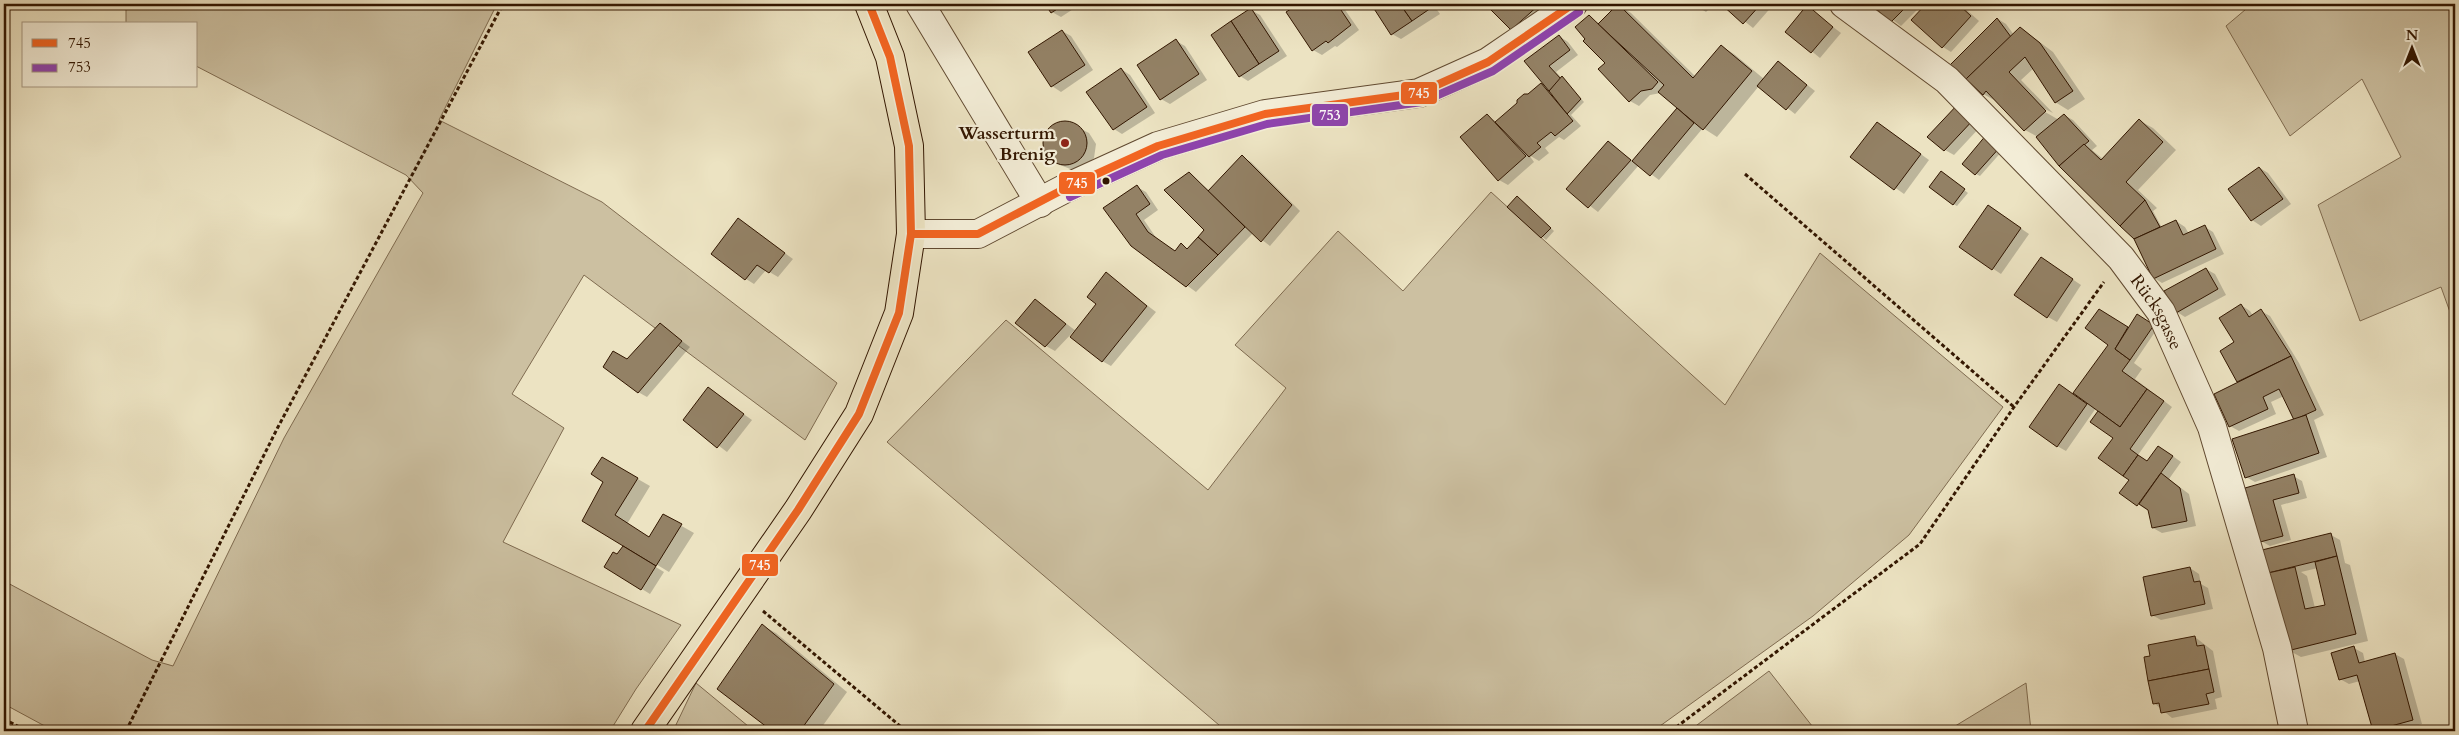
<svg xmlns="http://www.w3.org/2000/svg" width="2459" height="735" viewBox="0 0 2459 735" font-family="Cardo,serif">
<rect width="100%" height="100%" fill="#ece3c2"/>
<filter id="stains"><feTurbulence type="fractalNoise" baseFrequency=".004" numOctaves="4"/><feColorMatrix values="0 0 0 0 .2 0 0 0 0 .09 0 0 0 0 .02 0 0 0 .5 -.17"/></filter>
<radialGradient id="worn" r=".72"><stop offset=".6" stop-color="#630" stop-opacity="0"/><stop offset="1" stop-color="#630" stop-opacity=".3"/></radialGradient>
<g fill="#ccc0a1" stroke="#7f6b50">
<path d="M126,4H497L439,120L602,202L837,383L805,440L584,275L512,394L564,428L503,542L681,625L636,689L610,731H54L4,704V581L152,660L173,666L284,438L423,193L406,175L196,66V24H126Z"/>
<path d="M2252,4H2455V326L2441,287L2360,321L2318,205L2401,157L2362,79L2290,136L2226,26Z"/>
<path d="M1491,192L1725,405L1820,253L2003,407L1909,535L1813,616L1653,731H1226L887,442L1006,320L1208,490L1286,388L1235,345L1338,231L1403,291Z"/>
<path d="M1769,671L1816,731H1689Z"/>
<path d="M696,683L754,731H673Z"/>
<path d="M2026,683L2031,731H1947Z"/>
</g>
<g fill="#0003" fill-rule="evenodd">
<path d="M1046,4H1081L1061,17L1052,12Z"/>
<path d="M1301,4H1341L1359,30L1337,47L1335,46L1322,55L1313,50L1288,13Z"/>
<path d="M1372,4H1433L1440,14L1401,39L1392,34Z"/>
<path d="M1486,4H1567L1528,38L1512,29Z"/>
<path d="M1694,4H1714L1706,12Z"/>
<path d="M1723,4H1774L1753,28Z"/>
<path d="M1872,4H1923L1901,26Z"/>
<path d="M1928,4H1960L1979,21L1951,52L1943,47L1913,20Z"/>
<path d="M1618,5L1631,13L1696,77L1721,46L1734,54L1764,79L1778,62L1815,91L1795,114L1759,86L1717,137L1703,128L1659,180L1639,165L1598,212L1568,189L1608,143L1634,162L1678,108L1661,93L1650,95L1639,106L1630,101L1607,63L1589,17L1600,24Z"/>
<path d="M1807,7L1841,33L1820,58L1787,31Z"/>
<path d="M1251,10L1260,15L1287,56L1248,81L1240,76Z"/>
<path d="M1998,19L2006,24L2014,35L2021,28L2053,52L2085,99L2068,110L2055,102L2034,68L2021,80L2053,113L2041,107L2040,109L2059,120L2064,115L2073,120L2097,146L2092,150L2103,159L2140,121L2153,128L2176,150L2138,190L2157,208L2153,211L2162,228L2176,221L2185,227L2189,234L2205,227L2213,232L2224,254L2162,283L2154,278L2135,239L2038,137L2025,130L1996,101L1983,94Z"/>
<path d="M1062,31L1071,36L1093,70L1061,92L1052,86L1029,53Z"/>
<path d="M1559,36L1568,42L1578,55L1556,72L1584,102L1571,115L1581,126L1564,140L1559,137L1545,148L1549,153L1539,161L1529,155L1534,162L1508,185L1499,180L1487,116L1497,122L1543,83L1526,61Z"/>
<path d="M1176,41L1185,46L1207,80L1170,104L1161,99Z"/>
<path d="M1121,69L1130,75L1155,113L1122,134L1114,129Z"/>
<path d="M1959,105L1983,124L1954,155L1945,150Z"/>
<path d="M1067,122L1089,133L1096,144L1094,158L1086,168L1073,170L1060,165L1051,159L1044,148L1045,135L1054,125Z"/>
<path d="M1886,129L1929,160L1904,194L1852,157Z"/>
<path d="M1987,136L2004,149L1980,176L1976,174Z"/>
<path d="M1242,157L1251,162L1300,211L1270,246L1253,233L1196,292L1132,245L1137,187L1146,192L1158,210L1144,220L1157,239L1175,252L1181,244L1188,249L1206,230L1189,174L1210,191Z"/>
<path d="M2260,168L2268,173L2291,204L2261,226L2252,220L2230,190Z"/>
<path d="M1945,175L1968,193L1957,206L1953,204Z"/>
<path d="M1517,198L1554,231L1546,240L1509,207Z"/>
<path d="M1997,212L2029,234L2001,274L1992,268Z"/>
<path d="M739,220L793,259L778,277L766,270L754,284L746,279Z"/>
<path d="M2050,264L2081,285L2057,322L2048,317Z"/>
<path d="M2206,269L2215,274L2226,295L2185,317L2177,312Z"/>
<path d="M1106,274L1156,312L1111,366L1102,361L1074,331L1055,351L1046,346L1035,300L1076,331L1098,303Z"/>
<path d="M2241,305L2250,311L2253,316L2261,311L2270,316L2299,363L2324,415L2314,420L2327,457L2255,482L2246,477L2295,421L2284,396L2271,402L2276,414L2239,431L2230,426L2238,383L2222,352L2236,343Z"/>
<path d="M2137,315L2157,329L2134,363L2142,369L2135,379L2172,407L2138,455L2148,462L2167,452L2181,462L2169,479L2189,494L2196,526L2162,533L2153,528L2149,508L2147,510L2121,493L2130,480L2115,437L2103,415L2096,408L2066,451L2057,446L2059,385L2073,394L2110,345L2113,318L2129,329Z"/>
<path d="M660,325L690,347L647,397L638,392L628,361Z"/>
<path d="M708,389L752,420L727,452L685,420Z"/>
<path d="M603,459L650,486L627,524L650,538L664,516L694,533L669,572L583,520L605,481Z"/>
<path d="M2293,476L2302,481L2307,498L2281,505L2291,540L2270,546L2261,541L2247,489Z"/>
<path d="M2331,535L2340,540L2345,563L2350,565L2368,641L2301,657L2288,650L2264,551ZM2318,568L2327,605L2315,608L2307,576L2301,572Z"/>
<path d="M623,547L664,572L650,594L606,567Z"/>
<path d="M2190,568L2199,574L2201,584L2208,588L2213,609L2161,620L2152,615Z"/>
<path d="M763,626L776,633L847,692L819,731H774L718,688Z"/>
<path d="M2195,637L2213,651L2222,697L2215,699L2217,709L2172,718L2154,703Z"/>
<path d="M2354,648L2363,653L2365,662L2395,654L2404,659L2422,724L2397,731L2374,730L2360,681L2349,684L2340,679Z"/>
</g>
<g fill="#938165" stroke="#321600">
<path d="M1045,4H1065L1051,13Z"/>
<path d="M1299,4H1337L1351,25L1328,43L1326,41L1312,51L1286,12Z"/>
<path d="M1371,4H1400L1412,21L1391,35Z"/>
<path d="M1400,4H1428L1431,8L1412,21Z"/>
<path d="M1485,4H1540L1511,30Z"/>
<path d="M1618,4L1693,78L1721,45L1752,71L1703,130L1658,92L1664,85L1598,24Z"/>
<path d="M1721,4H1761L1743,24Z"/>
<path d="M1871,4H1881L1876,9Z"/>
<path d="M1881,4H1909L1891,22L1876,9Z"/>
<path d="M1926,4H1958L1971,16L1942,48L1911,20Z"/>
<path d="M1807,5L1833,27L1811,53L1785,32Z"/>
<path d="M1251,8L1279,51L1259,64L1231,21Z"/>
<path d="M1589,15L1658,82L1652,89L1641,91L1629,102L1598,69L1605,63L1583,41L1585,39L1575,27Z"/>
<path d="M1997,18L2011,37L1966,79L1950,65Z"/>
<path d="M1231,21L1259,64L1239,77L1211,35Z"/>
<path d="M2020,27L2040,43L2073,91L2055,103L2025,57L2009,72L2046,111L2024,131L1986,91L1983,95L1966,79Z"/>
<path d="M1062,30L1085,65L1051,87L1028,52Z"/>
<path d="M1559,35L1570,50L1549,66L1561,79L1549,91L1524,61Z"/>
<path d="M1176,39L1199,74L1160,100L1137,65Z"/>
<path d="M1778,61L1807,85L1786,110L1757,86Z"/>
<path d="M1121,68L1147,107L1113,130L1086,92Z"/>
<path d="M1562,76L1581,99L1567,114L1549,91Z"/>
<path d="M1541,83L1573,121L1555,136L1551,132L1537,143L1541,147L1529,157L1495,122L1517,103V100L1524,94H1528Z"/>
<path d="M1959,103L1975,118L1944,151L1927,137Z"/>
<path d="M1677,108L1694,123L1650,176L1632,161Z"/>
<path d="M1487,114L1526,156L1498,181L1460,137Z"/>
<path d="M2064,114L2089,141L2059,166L2036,137Z"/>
<path d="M2139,119L2163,142L2126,182L2145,200L2120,226L2059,166L2084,144L2101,160Z"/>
<circle cx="1065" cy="143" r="22"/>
<path d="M1877,122L1921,154L1894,190L1850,157Z"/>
<path d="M1987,134L2001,146L1975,175L1962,164Z"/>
<path d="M1608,141L1631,160L1588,208L1566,189Z"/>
<path d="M1242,155L1292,205L1261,242L1208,191Z"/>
<path d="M2259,167L2283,199L2251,221L2228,189Z"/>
<path d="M1941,171L1965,189L1953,205L1929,187Z"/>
<path d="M1189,172L1245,227L1218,255L1198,237L1204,230L1164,190Z"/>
<path d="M1137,185L1150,204L1136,214L1148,232L1175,251L1181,243L1187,249L1198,237L1218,255L1186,287L1131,246L1103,208Z"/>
<path d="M1517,196L1551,228L1541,238L1507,207Z"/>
<path d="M2145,200L2160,227L2134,239L2120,226Z"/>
<path d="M1988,205L2021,228L1992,270L1959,247Z"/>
<path d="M738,218L785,253L769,273L757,265L745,280L711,254Z"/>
<path d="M2176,220L2183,235L2205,225L2216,249L2153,279L2134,239Z"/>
<path d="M2041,257L2073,279L2047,318L2014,295Z"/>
<path d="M2206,268L2218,289L2176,313L2164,291Z"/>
<path d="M1106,272L1147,306L1102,362L1070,337L1096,304L1087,297Z"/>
<path d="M1035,299L1066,324L1045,347L1015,323Z"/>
<path d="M2241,304L2249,317L2261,309L2291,356L2237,382L2220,351L2234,342L2219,318Z"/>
<path d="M2099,309L2128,327L2115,349L2130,360L2122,371L2147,389L2120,427L2073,393L2108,345L2085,328Z"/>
<path d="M2137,314L2154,325L2130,360L2115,349Z"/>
<path d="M660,323L682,341L638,393L603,367L613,351L627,359Z"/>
<path d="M2291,356L2316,410L2294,420L2279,389L2263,397L2268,409L2229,427L2214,394Z"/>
<path d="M2059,384L2087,404L2057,447L2029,427Z"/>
<path d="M708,387L744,414L717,448L683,420Z"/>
<path d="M2147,389L2164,401L2130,449L2138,455L2123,476L2098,458L2113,438L2090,422L2098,411L2120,427Z"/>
<path d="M2306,415L2319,453L2245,478L2232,439Z"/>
<path d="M2158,446L2173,456L2137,506L2119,493L2129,480L2123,476L2138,455L2147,461Z"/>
<path d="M602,457L638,478L615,515L649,537L663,514L682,524L656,566L582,521L603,482L591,474Z"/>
<path d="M2161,473L2180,488L2187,521L2152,528L2148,510L2139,504Z"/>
<path d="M2294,474L2299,493L2273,500L2283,536L2260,542L2245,488Z"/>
<path d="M2331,533L2337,556L2268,573L2262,550Z"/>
<path d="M623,546L656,566L641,590L604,567L613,552L617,554Z"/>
<path d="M2337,556L2356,634L2287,651L2268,573L2295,567L2305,609L2325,605L2315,562Z"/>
<path d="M2190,567L2194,582L2200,581L2205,604L2151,616L2143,577Z"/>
<path d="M762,624L834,684L800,731H772L717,689Z"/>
<path d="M2195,636L2197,646L2204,645L2209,669L2148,681L2144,657L2150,656L2148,645Z"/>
<path d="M2354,646L2359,663L2395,653L2413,720L2373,731L2357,675L2339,680L2331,653Z"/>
<path d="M2209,669L2214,692L2206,694L2209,704L2161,713L2159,703L2153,704L2148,681Z"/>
</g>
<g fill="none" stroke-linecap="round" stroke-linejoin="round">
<defs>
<g id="minor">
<path d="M920,4L1040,203"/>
<path id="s1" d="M1844,4L1947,80L2121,258L2161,312L2212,427L2277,648L2294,731"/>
<path d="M911,234H978L1066,188L1158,146L1265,114L1419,93L1488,62L1573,4"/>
</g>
<path id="major" d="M645,731L798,510L859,414L899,313L911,234L909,146L890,57L869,4"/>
</defs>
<use href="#minor" stroke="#604930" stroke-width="30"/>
<use href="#major" stroke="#321600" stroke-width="30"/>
<g stroke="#321600" stroke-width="3" stroke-dasharray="4 2.5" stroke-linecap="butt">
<path d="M1745,174L2014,407"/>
<path d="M763,611L906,731"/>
<path d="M4,719L27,731"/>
<path d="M126,731L278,427L503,4"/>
<path d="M1671,731L1920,544L2014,407L2104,282"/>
</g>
<use href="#minor" stroke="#f3edd7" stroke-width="28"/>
<use href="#major" stroke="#ece3c2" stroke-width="28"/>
<defs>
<g id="bus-1">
<path d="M911,234H978L1066,188L1158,146L1265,114L1419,93L1488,62L1573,4"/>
<path d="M645,731L798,510L859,414L899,313L911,234L909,146L890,57L869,4"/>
</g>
<path id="bus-2" d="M1070,197L1162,155L1267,124L1422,102L1493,71L1579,12"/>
</defs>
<use href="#bus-1" stroke="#f3edd7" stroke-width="11"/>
<use href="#bus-2" stroke="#f3edd7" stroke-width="11"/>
<use href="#bus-1" stroke="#f26522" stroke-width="8"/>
<use href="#bus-2" stroke="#8e44ad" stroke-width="8"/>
</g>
<circle fill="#8f2418" stroke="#f3edd7" stroke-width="2" cx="1065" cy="143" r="5"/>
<circle fill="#321600" stroke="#f3edd7" stroke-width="2" cx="1106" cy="181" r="4.5"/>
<g text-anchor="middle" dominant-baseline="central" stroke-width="4.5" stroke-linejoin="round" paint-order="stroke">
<g font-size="18" font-weight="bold" fill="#321600" stroke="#f3edd7" text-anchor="end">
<text x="1055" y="133">Wasserturm<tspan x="1055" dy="21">Brenig</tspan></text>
</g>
<g font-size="18" fill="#321600" stroke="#f3edd7">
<text stroke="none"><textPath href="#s1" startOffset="442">Rücksgasse</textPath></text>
</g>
</g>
<g stroke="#f3edd7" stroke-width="2">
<rect x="1400" y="81" width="38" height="24" rx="5" fill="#f26522"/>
<rect x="1311" y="103" width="38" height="24" rx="5" fill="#8e44ad"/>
<rect x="1058" y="171" width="38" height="24" rx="5" fill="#f26522"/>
<rect x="741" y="553" width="38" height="24" rx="5" fill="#f26522"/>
</g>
<g font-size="14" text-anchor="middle" font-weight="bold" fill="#fff">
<text x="1419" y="98">745</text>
<text x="1330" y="120">753</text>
<text x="1077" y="188">745</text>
<text x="760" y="570">745</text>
</g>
<rect width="2459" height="735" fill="none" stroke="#ece3c2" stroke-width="20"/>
<rect x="5" y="5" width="2449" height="725" fill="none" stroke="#321600" stroke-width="2.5"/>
<rect x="10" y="10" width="2439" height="715" fill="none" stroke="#321600"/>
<rect x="22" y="22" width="175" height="65" fill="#f3edd7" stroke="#a69781"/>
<rect x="32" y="39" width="25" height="8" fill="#f26522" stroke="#a69781"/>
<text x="68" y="48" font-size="15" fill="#321600">745</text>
<rect x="32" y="64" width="25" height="8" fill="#8e44ad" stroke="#a69781"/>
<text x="68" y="72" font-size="15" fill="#321600">753</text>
<g transform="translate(2412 48)" stroke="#f3edd7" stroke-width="4" paint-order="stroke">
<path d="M0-4L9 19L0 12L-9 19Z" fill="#321600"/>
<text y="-8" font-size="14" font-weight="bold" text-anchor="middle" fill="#321600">N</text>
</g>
<rect width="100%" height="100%" filter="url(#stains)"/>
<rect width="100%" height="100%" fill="url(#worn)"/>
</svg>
